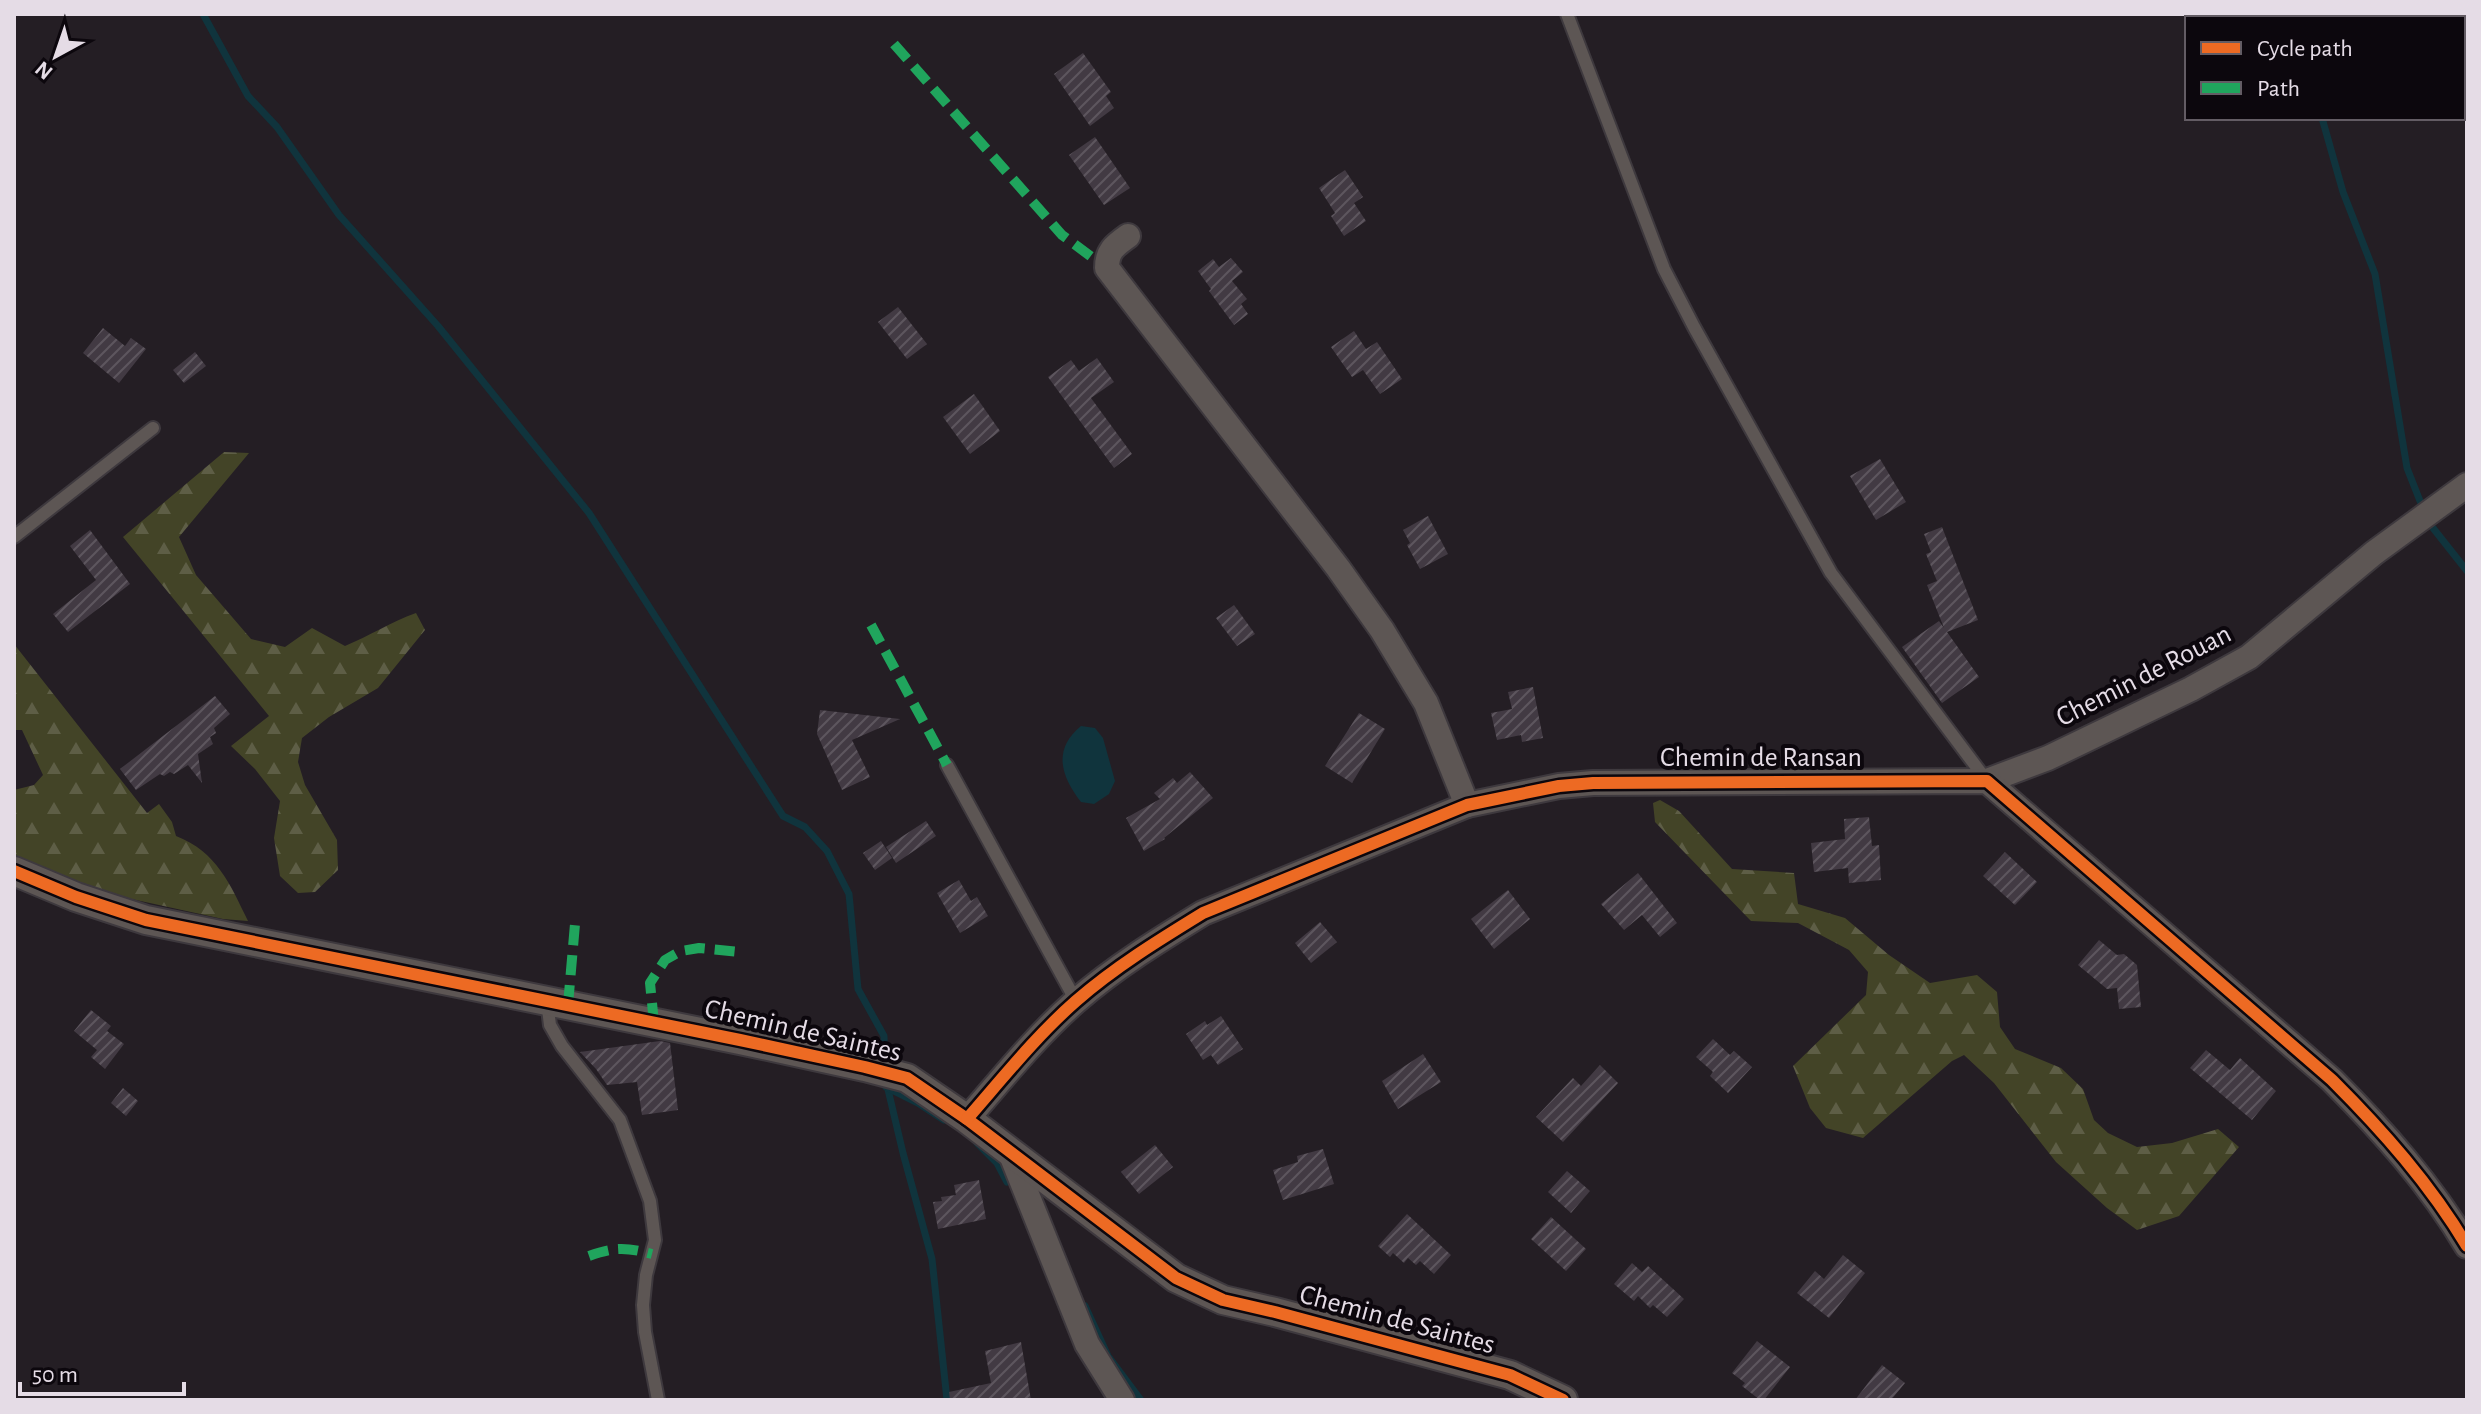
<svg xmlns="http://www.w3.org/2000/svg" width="2481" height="1414" viewBox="0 0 2481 1414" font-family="'Alegreya Sans',sans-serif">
<defs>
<pattern id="forest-firs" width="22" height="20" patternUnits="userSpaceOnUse" patternTransform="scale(2)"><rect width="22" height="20" fill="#434427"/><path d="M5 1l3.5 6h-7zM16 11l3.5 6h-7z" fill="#5e5e46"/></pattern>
<pattern id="building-hatch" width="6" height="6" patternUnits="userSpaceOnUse" patternTransform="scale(2)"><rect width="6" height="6" fill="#423a43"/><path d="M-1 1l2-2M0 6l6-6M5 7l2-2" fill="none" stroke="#5d565e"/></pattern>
</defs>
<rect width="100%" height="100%" fill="#241e24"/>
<g fill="url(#forest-firs)">
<path d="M224,452L249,453L179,537L196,575L251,639L285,647L312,628L345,646C369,636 391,622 416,613L425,630L378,688L329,717L302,738L298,762L305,785L337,840L338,870L315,892L298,893L280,876L274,838L280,801L255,769L231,746L269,716L123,537Z"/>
<path d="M14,644L147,813L159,804L172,822L176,836C217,852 230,884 248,921L223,919L95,891L14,855V790L34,785L43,775L22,730H14Z"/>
<path d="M1660,800L1679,811L1732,869L1794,873L1798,904L1845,918L1889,955L1930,983L1977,975L1997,992L2000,1027L2015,1049L2061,1068L2083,1089L2094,1120L2108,1133L2137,1147L2172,1143L2218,1129L2239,1147L2179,1216L2137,1230L2107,1208L2056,1162L1994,1083L1964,1055L1952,1061L1863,1138L1826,1128L1810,1108L1793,1066L1866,995L1868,972L1849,950L1798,923L1751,921L1655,822L1653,803Z"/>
</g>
<path fill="#10343d" d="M1081,726L1095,728L1103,738L1115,781L1109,794L1094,804L1081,802C1060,775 1053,749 1081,726Z"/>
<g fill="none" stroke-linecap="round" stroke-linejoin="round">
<g stroke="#10343d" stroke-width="7">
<path d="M203,14L248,96L277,127L339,215L438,326L589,513L783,816L805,827L827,851L849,894L858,989L884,1036L885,1065"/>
<path d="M2295,14L2296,18"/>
<path d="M2322,118L2343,192L2375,274L2407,468L2422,506"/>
<path d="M2433,528L2467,571"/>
<path d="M886,1081L903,1153L932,1259L947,1400"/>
<path d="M886,1087L918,1103L944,1120"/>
<path d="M977,1143L997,1163L1007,1182"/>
<path d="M1085,1306L1108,1356L1141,1400"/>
</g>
</g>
<g fill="url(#building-hatch)">
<path d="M1083,53L1111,92L1106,96L1114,108L1090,126L1054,74Z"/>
<path d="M1095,137L1130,188L1104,205L1069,155Z"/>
<path d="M1345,170L1363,197L1354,203L1366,221L1344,236L1331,216L1335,213L1319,188Z"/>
<path d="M1231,258L1243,272L1232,281L1247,299L1241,304L1248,314L1234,325L1209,291L1211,289L1198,271L1213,259L1219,267Z"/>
<path d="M898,307L927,344L907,359L878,322Z"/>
<path d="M103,328L125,346L131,338L146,349L119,383L83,353Z"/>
<path d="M1354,331L1366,349L1377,342L1402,379L1380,394L1363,370L1352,377L1331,347Z"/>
<path d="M195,352L206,366L184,383L173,370Z"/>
<path d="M1097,358L1114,382L1091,398L1132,454L1114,468L1048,377L1071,360L1079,371Z"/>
<path d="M974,394L1000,431L970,454L943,417Z"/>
<path d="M1880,459L1906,502L1876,520L1850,476Z"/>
<path d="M1428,516L1448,554L1420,569L1407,545L1410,543L1403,530Z"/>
<path d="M1942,527L1978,620L1947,632L1979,677L1942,703L1902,647L1939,621L1944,628L1927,585L1937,581L1926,554L1931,552L1924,534Z"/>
<path d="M90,530L130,584L68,632L53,614L96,580L70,546Z"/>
<path d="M1234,605L1255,634L1237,646L1216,618Z"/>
<path d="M1533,687L1543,738L1522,742L1521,735L1497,740L1491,713L1512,709L1508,692Z"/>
<path d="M215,696L230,714L214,728L216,733L210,737L213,744L198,754L202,783L188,765L174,774L170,772L164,776L160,774L136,790L120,769Z"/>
<path d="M820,710L900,719L852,740L870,777L842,790L817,734Z"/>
<path d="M1359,713L1385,729L1352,783L1325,766Z"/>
<path d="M1190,772L1213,798L1164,838L1165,839L1144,851L1126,818L1160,799L1154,793L1173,778L1177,783Z"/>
<path d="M1869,817L1872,846L1879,845L1881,880L1849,883L1848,868L1814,872L1811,843L1845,839L1844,819Z"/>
<path d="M926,821L936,836L896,863L886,847Z"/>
<path d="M881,841L892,858L875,870L863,853Z"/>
<path d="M2005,852L2037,882L2015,905L1983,876Z"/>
<path d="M1638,873L1677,923L1660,937L1642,915L1624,930L1601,904Z"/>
<path d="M959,880L971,901L977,897L988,916L960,933L937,893Z"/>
<path d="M1508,890L1530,919L1494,949L1471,919Z"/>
<path d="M1320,922L1337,942L1311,963L1295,943Z"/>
<path d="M2099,940L2117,955L2124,954L2137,965L2141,1007L2119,1009L2117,988L2107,989L2078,965Z"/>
<path d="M91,1010L111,1026L107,1031L124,1044L105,1069L91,1057L97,1050L74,1031Z"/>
<path d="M1221,1016L1243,1049L1218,1065L1211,1055L1203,1060L1186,1034L1205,1021L1207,1025Z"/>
<path d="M1713,1039L1730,1055L1734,1051L1752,1067L1728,1093L1710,1076L1713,1072L1696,1057Z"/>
<path d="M660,1041L670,1043L678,1110L642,1115L637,1082L607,1085L596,1069L580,1052Z"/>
<path d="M2206,1050L2230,1070L2240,1058L2276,1091L2252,1120L2190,1068Z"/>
<path d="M1423,1054L1441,1082L1398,1109L1382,1081Z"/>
<path d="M1600,1065L1618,1083L1563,1142L1536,1117L1573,1078L1581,1086Z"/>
<path d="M123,1088L138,1101L126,1116L111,1103Z"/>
<path d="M1155,1145L1173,1167L1139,1194L1121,1172Z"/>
<path d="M1323,1149L1334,1184L1283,1200L1273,1170L1298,1162L1297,1156Z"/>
<path d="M1567,1171L1590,1191L1571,1213L1548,1192Z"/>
<path d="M979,1180L986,1219L938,1229L933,1202L942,1201L941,1197L956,1195L954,1185Z"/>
<path d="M1407,1214L1451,1255L1434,1274L1420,1261L1416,1265L1408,1258L1404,1263L1393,1253L1390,1257L1378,1246Z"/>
<path d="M1551,1217L1586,1249L1566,1271L1531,1239Z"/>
<path d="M1843,1255L1865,1273L1829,1318L1797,1293L1815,1271L1824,1279Z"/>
<path d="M1632,1263L1642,1272L1648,1266L1684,1299L1667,1317L1653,1305L1650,1308L1638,1296L1634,1301L1614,1284Z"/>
<path d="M1757,1341L1790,1367L1764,1400H1760L1742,1386L1745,1383L1732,1373Z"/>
<path d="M1021,1342L1031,1400H950L949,1392L991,1383L985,1351Z"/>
<path d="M1882,1365L1905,1383L1891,1400H1855Z"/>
</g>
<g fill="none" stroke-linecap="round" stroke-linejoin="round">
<defs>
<g id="service">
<path d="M1567,14L1664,269L1694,327L1831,573L1987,781"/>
<path d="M14,537L153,428"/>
<path d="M947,765L1076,1001"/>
<path d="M547,1001L550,1025L562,1046L620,1120L650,1201L655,1240L646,1275L643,1305L645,1332L658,1400"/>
</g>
<g id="minor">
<path d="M1128,236C1114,246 1107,251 1107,268L1338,568L1382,630L1426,703L1467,805"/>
<path d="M1987,781L2048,758L2191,689L2249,657L2374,553L2467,485"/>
<path d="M967,1119C1002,1079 1036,1036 1076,1001C1115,967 1159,940 1203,913L1467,805L1559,786L1593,783L1987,781L2332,1080C2383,1131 2430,1184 2467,1246"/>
<path d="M1010,1152L1087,1344L1122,1400"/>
</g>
<path id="tertiary" d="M14,871L76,897L146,920L740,1040L865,1067L907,1078L967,1119L1176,1278L1223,1300L1275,1312L1510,1375L1563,1400"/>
</defs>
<use href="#service" stroke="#3e393e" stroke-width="16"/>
<use href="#minor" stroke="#3e393e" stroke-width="28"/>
<use href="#tertiary" stroke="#3e393e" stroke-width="32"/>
<use href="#service" stroke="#5d5654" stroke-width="12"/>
<use href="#minor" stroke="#5d5654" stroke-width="24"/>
<use href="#tertiary" stroke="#5d5654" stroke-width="28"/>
<g stroke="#20a55d" stroke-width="10" stroke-dasharray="20 10" stroke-linecap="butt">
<path d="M894,44L1062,235L1093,258"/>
<path d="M871,625L947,765"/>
<path d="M568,1005L575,924"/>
<path d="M654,1023L650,983L665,960L681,951L699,948L740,952"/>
<path d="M589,1256C615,1247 625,1247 652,1254"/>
</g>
<defs>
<g id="cycleway">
<path d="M14,871L76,897L146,920L740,1040L865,1067L907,1078L967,1119L1176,1278L1223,1300L1275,1312L1510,1375L1563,1400"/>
<path d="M967,1119C1002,1079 1036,1036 1076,1001C1115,967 1159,940 1203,913L1467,805L1559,786L1593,783L1987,781L2332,1080C2383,1131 2430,1184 2467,1246"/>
</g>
</defs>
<use href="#cycleway" stroke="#0c070d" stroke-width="17"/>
<use href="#cycleway" stroke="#ed6a23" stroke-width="12"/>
</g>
<g text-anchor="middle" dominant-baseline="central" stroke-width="8" stroke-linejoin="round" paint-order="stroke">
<g font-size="28" fill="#e5dce6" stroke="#0c070d">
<text transform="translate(2144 676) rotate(-27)">Chemin de Rouan</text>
<text x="1761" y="758">Chemin de Ransan</text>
<text transform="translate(803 1031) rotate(13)">Chemin de Saintes</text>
<text transform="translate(1397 1320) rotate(15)">Chemin de Saintes</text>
</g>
</g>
<rect width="2481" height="1414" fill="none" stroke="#e5dce6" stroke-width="32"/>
<rect x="2185" y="16" width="280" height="104" fill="#0c070d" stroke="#635c64" stroke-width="2"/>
<rect x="2201" y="42" width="40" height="12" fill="#ed6a23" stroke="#635c64" stroke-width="2"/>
<text x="2257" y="56" font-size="24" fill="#e5dce6">Cycle path</text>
<rect x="2201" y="82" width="40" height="12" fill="#20a55d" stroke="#635c64" stroke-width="2"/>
<text x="2257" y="96" font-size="24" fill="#e5dce6">Path</text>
<g transform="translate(56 56) rotate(220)" stroke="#0c070d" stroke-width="6" paint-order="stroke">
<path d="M0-6L14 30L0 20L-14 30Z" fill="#e5dce6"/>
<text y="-12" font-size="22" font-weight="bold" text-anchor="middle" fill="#e5dce6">N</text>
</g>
<path d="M20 1382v12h164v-12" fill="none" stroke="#e5dce6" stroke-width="4"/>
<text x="32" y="1382" font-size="24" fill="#e5dce6" stroke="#0c070d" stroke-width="6" paint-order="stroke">50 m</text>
</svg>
